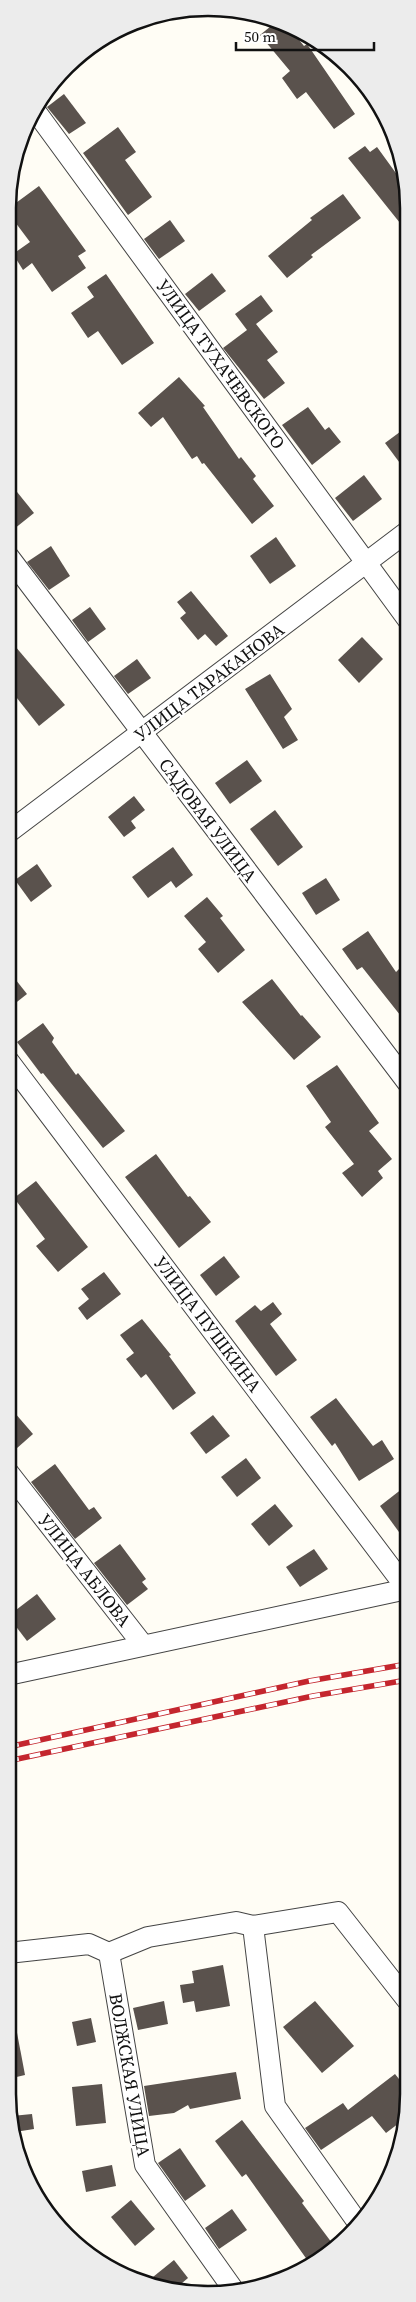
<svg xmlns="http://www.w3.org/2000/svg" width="416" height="2302" viewBox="0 0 416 2302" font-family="'Source Serif 4',serif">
<rect width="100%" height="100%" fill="#fffdf5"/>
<g fill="#5a524d">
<path d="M276,22L287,25L304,46L307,44L355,114L334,129L306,92L297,99L282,78L290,71L260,35Z"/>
<path d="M64,94L86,123L69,134L47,107Z"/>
<path d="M118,127L136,152L125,160L152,197L128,215L83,153Z"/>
<path d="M365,146L370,152L377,147L406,187L408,233L348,158Z"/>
<path d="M39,186L86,251L78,256L86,268L52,292L32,263L23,270L13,254L30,242L9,214V208Z"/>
<path d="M343,194L361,218L311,255L313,257L287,278L268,256L312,220L310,218Z"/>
<path d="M170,220L185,241L159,259L144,239Z"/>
<path d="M212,273L226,291L199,311L185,294Z"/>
<path d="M106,274L154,343L122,365L98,331L88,338L71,313L94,297L87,287Z"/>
<path d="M261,295L273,311L256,324L278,352L267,360L285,383L264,399L223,348L247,330L235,314Z"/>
<path d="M179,377L205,406L203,407L239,459L241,457L256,476L253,479L274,506L252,524L204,463L202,464L197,456L192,459L163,417L151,427L138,413Z"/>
<path d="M308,407L325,430L329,427L341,442L312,465L282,425Z"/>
<path d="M408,426V474L385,443Z"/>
<path d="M364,475L382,499L353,521L335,498Z"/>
<path d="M9,482L34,513L9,533Z"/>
<path d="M276,537L296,566L270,584L250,556Z"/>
<path d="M51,546L70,576L49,590L27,562Z"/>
<path d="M191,591L228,636L216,646L205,634L198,640L180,618L186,613L177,602Z"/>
<path d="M90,607L106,629L88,642L72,620Z"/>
<path d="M362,637L383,659L359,683L338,660Z"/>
<path d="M9,639L65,705L39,726L9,688Z"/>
<path d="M137,659L151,678L128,694L114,676Z"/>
<path d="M270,674L292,709L284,717L298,740L283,749L245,689Z"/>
<path d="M247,760L262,781L230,804L215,783Z"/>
<path d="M134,796L145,810L131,821L136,828L124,837L108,817Z"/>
<path d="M275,810L303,847L278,866L250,829Z"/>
<path d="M173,847L193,875L176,888L171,881L148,898L132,877Z"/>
<path d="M37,864L52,886L31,902L15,880Z"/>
<path d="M326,878L340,900L316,915L302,893Z"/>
<path d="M207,897L223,916L220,918L245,950L218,973L198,949L206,942L184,916Z"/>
<path d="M368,931L396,972L399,969L408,980V1025L362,967L357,970L342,949Z"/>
<path d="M8,970L27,994L8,1009Z"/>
<path d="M272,979L301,1016L302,1015L321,1037L294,1060L242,1002Z"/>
<path d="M43,1023L54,1038L52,1042L76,1075L78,1073L125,1131L103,1148L43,1073L41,1074L17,1042Z"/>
<path d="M337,1065L379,1123L369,1131L392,1159L378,1171L383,1178L362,1197L342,1173L354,1164L325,1127L331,1122L306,1086Z"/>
<path d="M156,1154L188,1197L190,1196L211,1222L179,1248L125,1177Z"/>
<path d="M36,1181L88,1247L58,1272L36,1246L45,1239L14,1198Z"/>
<path d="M224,1256L240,1277L216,1296L200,1275Z"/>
<path d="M104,1272L121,1294L87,1320L78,1308L89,1299L81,1289Z"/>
<path d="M273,1302L282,1314L270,1324L297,1360L276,1376L235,1321L255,1305L261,1311Z"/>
<path d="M142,1319L171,1355L169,1356L196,1393L173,1410L146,1374L141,1378L126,1359L134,1353L120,1335Z"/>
<path d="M336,1398L373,1446L382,1440L394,1459L359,1481L335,1443L332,1446L310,1417Z"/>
<path d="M8,1405L33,1434L8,1456Z"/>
<path d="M213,1415L230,1436L206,1454L190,1433Z"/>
<path d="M246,1458L261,1478L237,1497L221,1477Z"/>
<path d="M55,1464L89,1510L94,1507L102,1518L75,1539L31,1482Z"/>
<path d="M407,1485V1543L380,1506Z"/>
<path d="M275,1504L293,1526L269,1546L251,1524Z"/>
<path d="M120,1544L146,1579L142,1582L148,1589L127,1605L94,1563Z"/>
<path d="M314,1549L328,1569L300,1587L286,1567Z"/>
<path d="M37,1594L56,1619L27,1641L8,1616Z"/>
<path d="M223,1965L230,2006L196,2012L194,2001L183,2003L180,1985L194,1983L192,1971Z"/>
<path d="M164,2001L168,2024L138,2030L133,2008Z"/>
<path d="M315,2001L354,2046L322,2073L283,2027Z"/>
<path d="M91,2018L96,2042L77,2046L72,2022Z"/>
<path d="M15,2022L25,2075L8,2079V2023Z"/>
<path d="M236,2072L241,2099L190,2109L188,2105L174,2113L149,2116L144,2086Z"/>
<path d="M395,2074L407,2089V2117L386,2133L372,2116L321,2150L305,2128L343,2103L348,2110Z"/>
<path d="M102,2084L106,2123L76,2126L72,2087Z"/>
<path d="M32,2114L34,2129L15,2132L12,2116Z"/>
<path d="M242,2120L304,2201L302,2203L332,2243L308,2261L246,2174L242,2177L215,2141Z"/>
<path d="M180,2148L206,2186L185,2201L158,2163Z"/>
<path d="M112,2165L116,2186L86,2192L82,2171Z"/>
<path d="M131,2200L155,2229L135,2246L111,2217Z"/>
<path d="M232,2209L247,2230L219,2249L205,2228Z"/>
<path d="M174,2260L188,2278L175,2289L148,2281Z"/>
</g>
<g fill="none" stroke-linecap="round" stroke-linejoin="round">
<defs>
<g id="minor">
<path d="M34,109L408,620"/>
<path d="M9,557L407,1082"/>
<path d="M9,832L408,531"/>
<path d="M8,1060L407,1589"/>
<path d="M8,1472L143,1645"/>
<path d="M8,1675L407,1589"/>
<path d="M253,1926L275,2106L358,2223"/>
<path d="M8,1953L89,1944L109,1953L148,1937L236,1922L253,1926L338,1912L407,2000"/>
<path d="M109,1953L145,2165L233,2289"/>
</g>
</defs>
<use href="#minor" stroke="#444" stroke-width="22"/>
<use href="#minor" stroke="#fff" stroke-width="20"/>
<defs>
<g id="rail">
<path d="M8,1747L309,1681L407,1664"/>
<path d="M8,1761L313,1696L407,1680"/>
</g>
</defs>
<use href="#rail" stroke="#c4262e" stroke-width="5.5"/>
<use href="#rail" stroke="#fff" stroke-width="4" stroke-dasharray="11" stroke-linecap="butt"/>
</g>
<g text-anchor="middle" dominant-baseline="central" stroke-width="5" stroke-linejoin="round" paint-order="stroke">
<g font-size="18" fill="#111" stroke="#fff">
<text transform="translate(221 364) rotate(54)">УЛИЦА ТУХАЧЕВСКОГО</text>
<text transform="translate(209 682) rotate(-37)">УЛИЦА ТАРАКАНОВА</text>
<text transform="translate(208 820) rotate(53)">САДОВАЯ УЛИЦА</text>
<text transform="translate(208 1324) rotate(53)">УЛИЦА ПУШКИНА</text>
<text transform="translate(85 1570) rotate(52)">УЛИЦА АБЛОВА</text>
<text transform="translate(130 2075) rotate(80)">ВОЛЖСКАЯ УЛИЦА</text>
</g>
</g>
<path d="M0 0H416V2302H0ZM208 16H208A192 192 0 0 1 400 208V2094A192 192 0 0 1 208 2286H208A192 192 0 0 1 16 2094V208A192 192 0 0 1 208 16Z" fill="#ececec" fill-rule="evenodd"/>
<path fill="none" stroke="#111" stroke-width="2.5" d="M208 16H208A192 192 0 0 1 400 208V2094A192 192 0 0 1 208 2286H208A192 192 0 0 1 16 2094V208A192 192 0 0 1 208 16Z"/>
<path d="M236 42v8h138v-8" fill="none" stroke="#111111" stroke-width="2.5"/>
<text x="244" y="42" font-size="15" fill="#111111" stroke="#ffffff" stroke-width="4" paint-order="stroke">50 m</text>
</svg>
